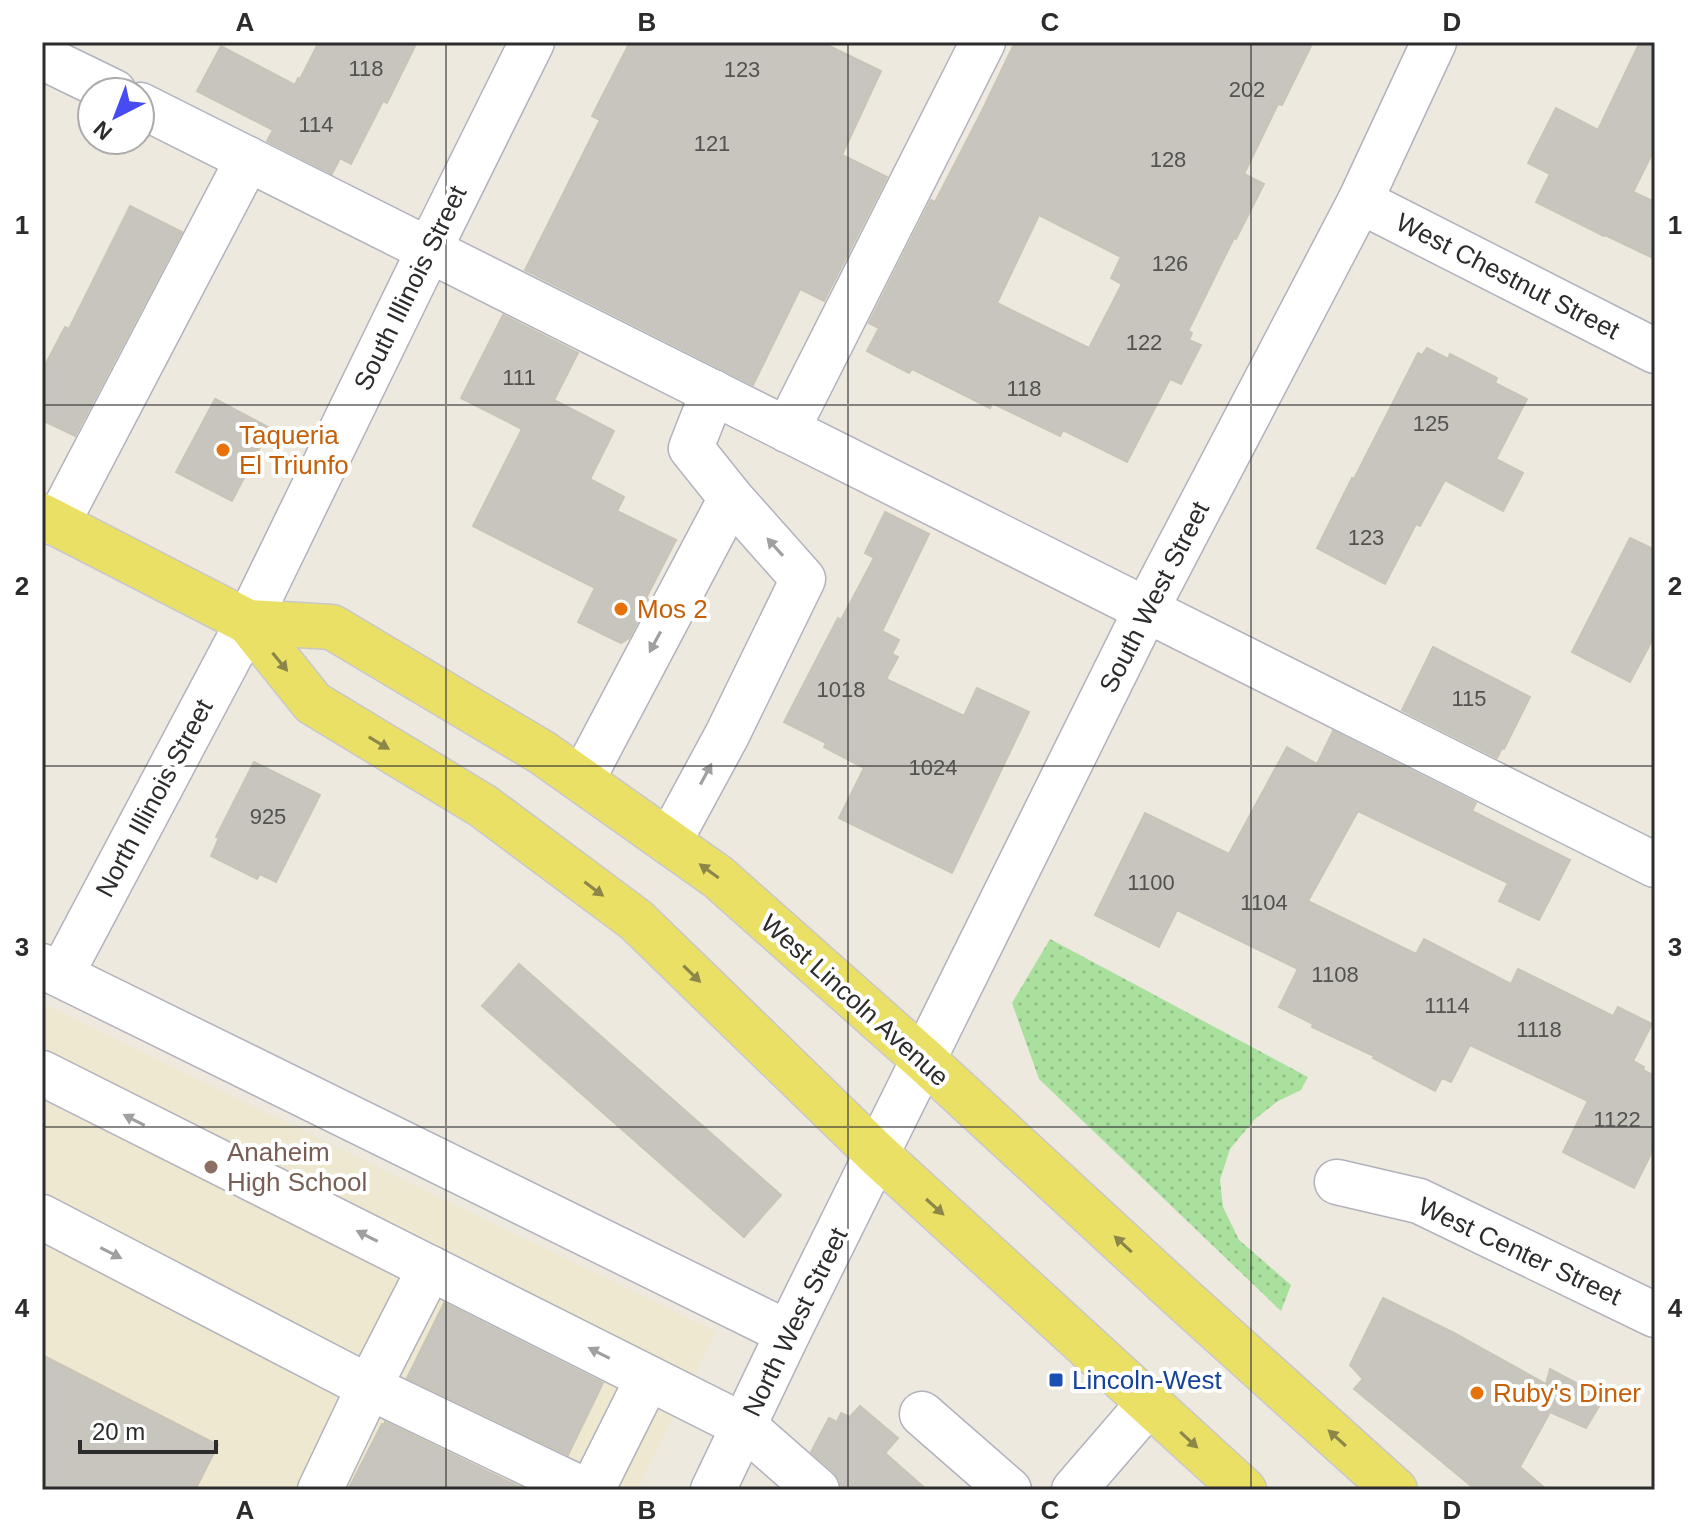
<svg xmlns="http://www.w3.org/2000/svg" width="1697" height="1532" viewBox="0 0 1697 1532" font-family="Helvetica,sans-serif">
<defs>
<pattern id="park-dots" width="8" height="8" patternUnits="userSpaceOnUse" patternTransform="scale(2)"><rect width="8" height="8" fill="#aae09e"/><path d="M2 2h.1M6 6h.1" fill="none" stroke="#92c088" stroke-width="1.8" stroke-linecap="round"/></pattern>
</defs>
<rect width="100%" height="100%" fill="#ede9df"/>
<path fill="#ede8cf" d="M42,1003L716,1332L637,1490H42Z"/>
<path fill="url(#park-dots)" d="M1050,939L1308,1077L1301,1090L1278,1101L1255,1119L1230,1149L1220,1180L1223,1207L1239,1240L1291,1285L1281,1311L1039,1079L1012,1003Z"/>
<g fill="#c8c5be" stroke="#c8c5b8" stroke-width="2" fill-rule="evenodd">
<path d="M319,42H417L387,103L383,101L351,164L340,158L332,174L267,141L273,130L197,91L221,46L295,85L298,78L300,79Z"/>
<path d="M630,42H821L881,71L842,155L887,177L824,301L800,289L753,385L525,270L600,120L592,116Z"/>
<path d="M1015,42H1313L1282,105L1278,104L1244,174L1264,184L1236,239L1234,238L1188,331L1192,333L1189,340L1201,345L1181,384L1170,379L1127,462L1063,430L1060,436L992,403L990,408L912,369L909,373L867,351L879,328L869,323L931,200L935,202L982,111ZM1039,215L1121,257L1111,278L1122,284L1089,348L997,303Z"/>
<path d="M1640,42H1655V148L1633,192L1655,202V259L1605,235L1604,236L1536,202L1550,174L1528,163L1556,108L1598,130Z"/>
<path d="M130,206L182,232L75,436L42,420V371L65,327L69,329Z"/>
<path d="M503,315L578,353L554,400L614,431L590,479L624,497L617,511L676,540L646,598L649,600L629,638L621,643L578,622L595,588L473,526L522,429L461,398Z"/>
<path d="M1427,348L1448,359L1450,354L1497,378L1495,383L1527,399L1496,459L1523,473L1503,511L1445,480L1420,526L1416,524L1385,584L1317,548L1352,478L1354,479L1418,353L1422,355Z"/>
<path d="M215,399L270,428L232,501L176,472Z"/>
<path d="M885,512L929,534L882,631L899,640L892,654L898,657L886,679L964,716L977,688L1029,712L952,873L839,818L864,768L824,747L826,743L784,722L838,618L841,620L874,558L865,553Z"/>
<path d="M1630,538L1655,550V635L1630,682L1572,652Z"/>
<path d="M1433,647L1530,697L1504,749L1502,748L1497,758L1402,710Z"/>
<path d="M1333,731L1476,803L1472,811L1570,860L1539,920L1499,901L1508,883L1358,811L1308,901L1416,954L1424,939L1511,984L1518,969L1613,1016L1618,1007L1652,1024L1633,1061L1644,1067L1643,1070L1655,1076V1146L1634,1188L1563,1152L1588,1101L1470,1045L1451,1082L1442,1078L1435,1091L1373,1058L1374,1056L1312,1027L1313,1024L1279,1007L1298,969L1177,910L1159,947L1095,915L1145,813L1229,854L1287,747L1317,764Z"/>
<path d="M254,762L320,795L276,882L260,874L257,879L211,856L219,838L216,837Z"/>
<path d="M519,964L781,1195L744,1237L482,1006Z"/>
<path d="M1383,1298L1454,1333L1546,1384L1550,1369L1604,1398L1586,1428L1550,1412L1520,1467L1547,1490H1476L1354,1389L1363,1379L1350,1365Z"/>
<path d="M444,1303L603,1383L568,1455L407,1378Z"/>
<path d="M42,1355L218,1445L195,1490H42Z"/>
<path d="M860,1406L898,1438L885,1453L927,1490H841L840,1481L834,1472L811,1452L829,1418L837,1422L841,1413L850,1417Z"/>
<path d="M385,1422L526,1490H348L382,1424L384,1425Z"/>
</g>
<g fill="none" stroke-linecap="round" stroke-linejoin="round">
<defs>
<g id="minor">
<path d="M42,57L114,92"/>
<path d="M140,105L1655,865"/>
<path d="M1360,201L1655,351"/>
<path d="M787,430L983,42"/>
<path d="M57,524L248,159"/>
<path d="M582,780L731,498"/>
<path d="M669,842L727,735L803,579L731,498L691,448L713,392"/>
<path d="M42,966L788,1333"/>
<path d="M61,975L248,622L429,250L532,42"/>
<path d="M42,1073L744,1426L817,1490"/>
<path d="M1337,1182L1419,1201L1655,1315"/>
<path d="M42,1217L369,1387L320,1490"/>
<path d="M430,1268L369,1387L584,1490"/>
<path d="M922,1414L1009,1490"/>
<path d="M592,1490L648,1378"/>
<path d="M713,1490L788,1333L1146,610L1360,201L1434,42"/>
<path d="M1074,1490L1149,1403"/>
</g>
<g id="major">
<path d="M42,516L248,622L332,627L543,753L718,877L924,1060L1181,1297L1395,1490"/>
<path d="M248,622L313,703L483,806L636,920L878,1155L1244,1490"/>
</g>
</defs>
<use href="#minor" stroke="#b2b2be" stroke-width="47"/>
<use href="#major" stroke="#c8c8c8" stroke-width="47"/>
<use href="#minor" stroke="#fff" stroke-width="44"/>
<use href="#major" stroke="#ebe066" stroke-width="44"/>
</g>
<defs><path id="oneway-solid" d="M-6-.8H1V-3.2L6.5 0L1 3.2V.8H-6Z" transform="scale(2)"/></defs>
<g fill="#a0a0a0">
<use href="#oneway-solid" transform="translate(775 547) rotate(-132)"/>
<use href="#oneway-solid" transform="translate(655 642) rotate(118)"/>
<use href="#oneway-solid" transform="translate(706 774) rotate(-62)"/>
<use href="#oneway-solid" transform="translate(134 1120) rotate(-153)"/>
<use href="#oneway-solid" transform="translate(367 1236) rotate(-153)"/>
<use href="#oneway-solid" transform="translate(111 1253) rotate(27)"/>
<use href="#oneway-solid" transform="translate(599 1353) rotate(-153)"/>
</g>
<g fill="#8c8649">
<use href="#oneway-solid" transform="translate(280 662) rotate(51)"/>
<use href="#oneway-solid" transform="translate(379 743) rotate(31)"/>
<use href="#oneway-solid" transform="translate(709 871) rotate(-144)"/>
<use href="#oneway-solid" transform="translate(594 889) rotate(37)"/>
<use href="#oneway-solid" transform="translate(692 974) rotate(44)"/>
<use href="#oneway-solid" transform="translate(935 1207) rotate(42)"/>
<use href="#oneway-solid" transform="translate(1123 1244) rotate(-137)"/>
<use href="#oneway-solid" transform="translate(1337 1438) rotate(-138)"/>
<use href="#oneway-solid" transform="translate(1189 1440) rotate(43)"/>
</g>
<path fill="none" stroke="#2c2c2c" stroke-width="2" stroke-opacity="0.55" d="M446,42V1490M848,42V1490M1251,42V1490M42,405H1655M42,766H1655M42,1127H1655"/>
<g fill="#e8710a" stroke="#fff" stroke-width="3">
<circle cx="223" cy="450" r="8"/>
<circle cx="621" cy="609" r="8"/>
<circle cx="1477" cy="1393" r="8"/>
</g>
<circle fill="#8d6e63" stroke="#fff" stroke-width="3" cx="211" cy="1167" r="8"/>
<rect fill="#1a4fb4" stroke="#fff" stroke-width="3" x="1048" y="1372" width="16" height="16" rx="4"/>
<g text-anchor="middle" dominant-baseline="central" stroke-width="8" stroke-linejoin="round" paint-order="stroke">
<g font-size="22" fill="#535250">
<text x="366" y="68">118</text>
<text x="742" y="69">123</text>
<text x="1247" y="89">202</text>
<text x="316" y="124">114</text>
<text x="712" y="143">121</text>
<text x="1168" y="159">128</text>
<text x="1170" y="263">126</text>
<text x="1144" y="342">122</text>
<text x="519" y="377">111</text>
<text x="1024" y="388">118</text>
<text x="1431" y="423">125</text>
<text x="1366" y="537">123</text>
<text x="841" y="689">1018</text>
<text x="1469" y="698">115</text>
<text x="933" y="767">1024</text>
<text x="268" y="816">925</text>
<text x="1151" y="882">1100</text>
<text x="1264" y="902">1104</text>
<text x="1335" y="974">1108</text>
<text x="1447" y="1005">1114</text>
<text x="1539" y="1029">1118</text>
<text x="1617" y="1119">1122</text>
</g>
<g font-size="26" fill="#2c2c2c" stroke="#fff">
<text transform="translate(1508 276) rotate(27)">West Chestnut Street</text>
<text transform="translate(410 288) rotate(-64)">South Illinois Street</text>
<text transform="translate(1154 597) rotate(-63)">South West Street</text>
<text transform="translate(154 798) rotate(-62)">North Illinois Street</text>
<text transform="translate(855 1000) rotate(42)">West Lincoln Avenue</text>
<text transform="translate(1520 1251) rotate(25)">West Center Street</text>
<text transform="translate(795 1322) rotate(-64)">North West Street</text>
</g>
<g font-size="26" fill="#c56008" stroke="#fff" text-anchor="start">
<text x="239" y="435">Taqueria<tspan x="239" dy="30">El Triunfo</tspan></text>
<text x="637" y="609">Mos 2</text>
<text x="1493" y="1393">Ruby's Diner</text>
</g>
<g font-size="26" fill="#785e54" stroke="#fff" text-anchor="start">
<text x="227" y="1152">Anaheim<tspan x="227" dy="30">High School</tspan></text>
</g>
<g font-size="26" fill="#164399" stroke="#fff" text-anchor="start">
<text x="1072" y="1380">Lincoln-West</text>
</g>
</g>
<rect width="1697" height="1532" fill="none" stroke="#ffffff" stroke-width="88"/>
<g transform="translate(116 116) rotate(222)"><circle r="38" fill="#ffffff" stroke="#ababab" stroke-width="2"/>
<path d="M0-6L14 30L0 20L-14 30Z" fill="#464cf2"/>
<text y="-12" font-size="22" font-weight="bold" text-anchor="middle" fill="#2c2c2c">N</text>
</g>
<path d="M80 1440v12h136v-12" fill="none" stroke="#2c2c2c" stroke-width="4"/>
<text x="92" y="1440" font-size="24" fill="#2c2c2c" stroke="#ffffff" stroke-width="6" paint-order="stroke">20 m</text>
<rect x="44" y="44" width="1609" height="1444" fill="none" stroke="#2c2c2c" stroke-width="3"/>
<g font-size="26" text-anchor="middle" font-weight="bold" fill="#2c2c2c">
<text x="245" y="31">A</text>
<text x="647" y="31">B</text>
<text x="1050" y="31">C</text>
<text x="1452" y="31">D</text>
<text x="22" y="234">1</text>
<text x="1675" y="234">1</text>
<text x="22" y="595">2</text>
<text x="1675" y="595">2</text>
<text x="22" y="956">3</text>
<text x="1675" y="956">3</text>
<text x="22" y="1317">4</text>
<text x="1675" y="1317">4</text>
<text x="245" y="1519">A</text>
<text x="647" y="1519">B</text>
<text x="1050" y="1519">C</text>
<text x="1452" y="1519">D</text>
</g>
</svg>
